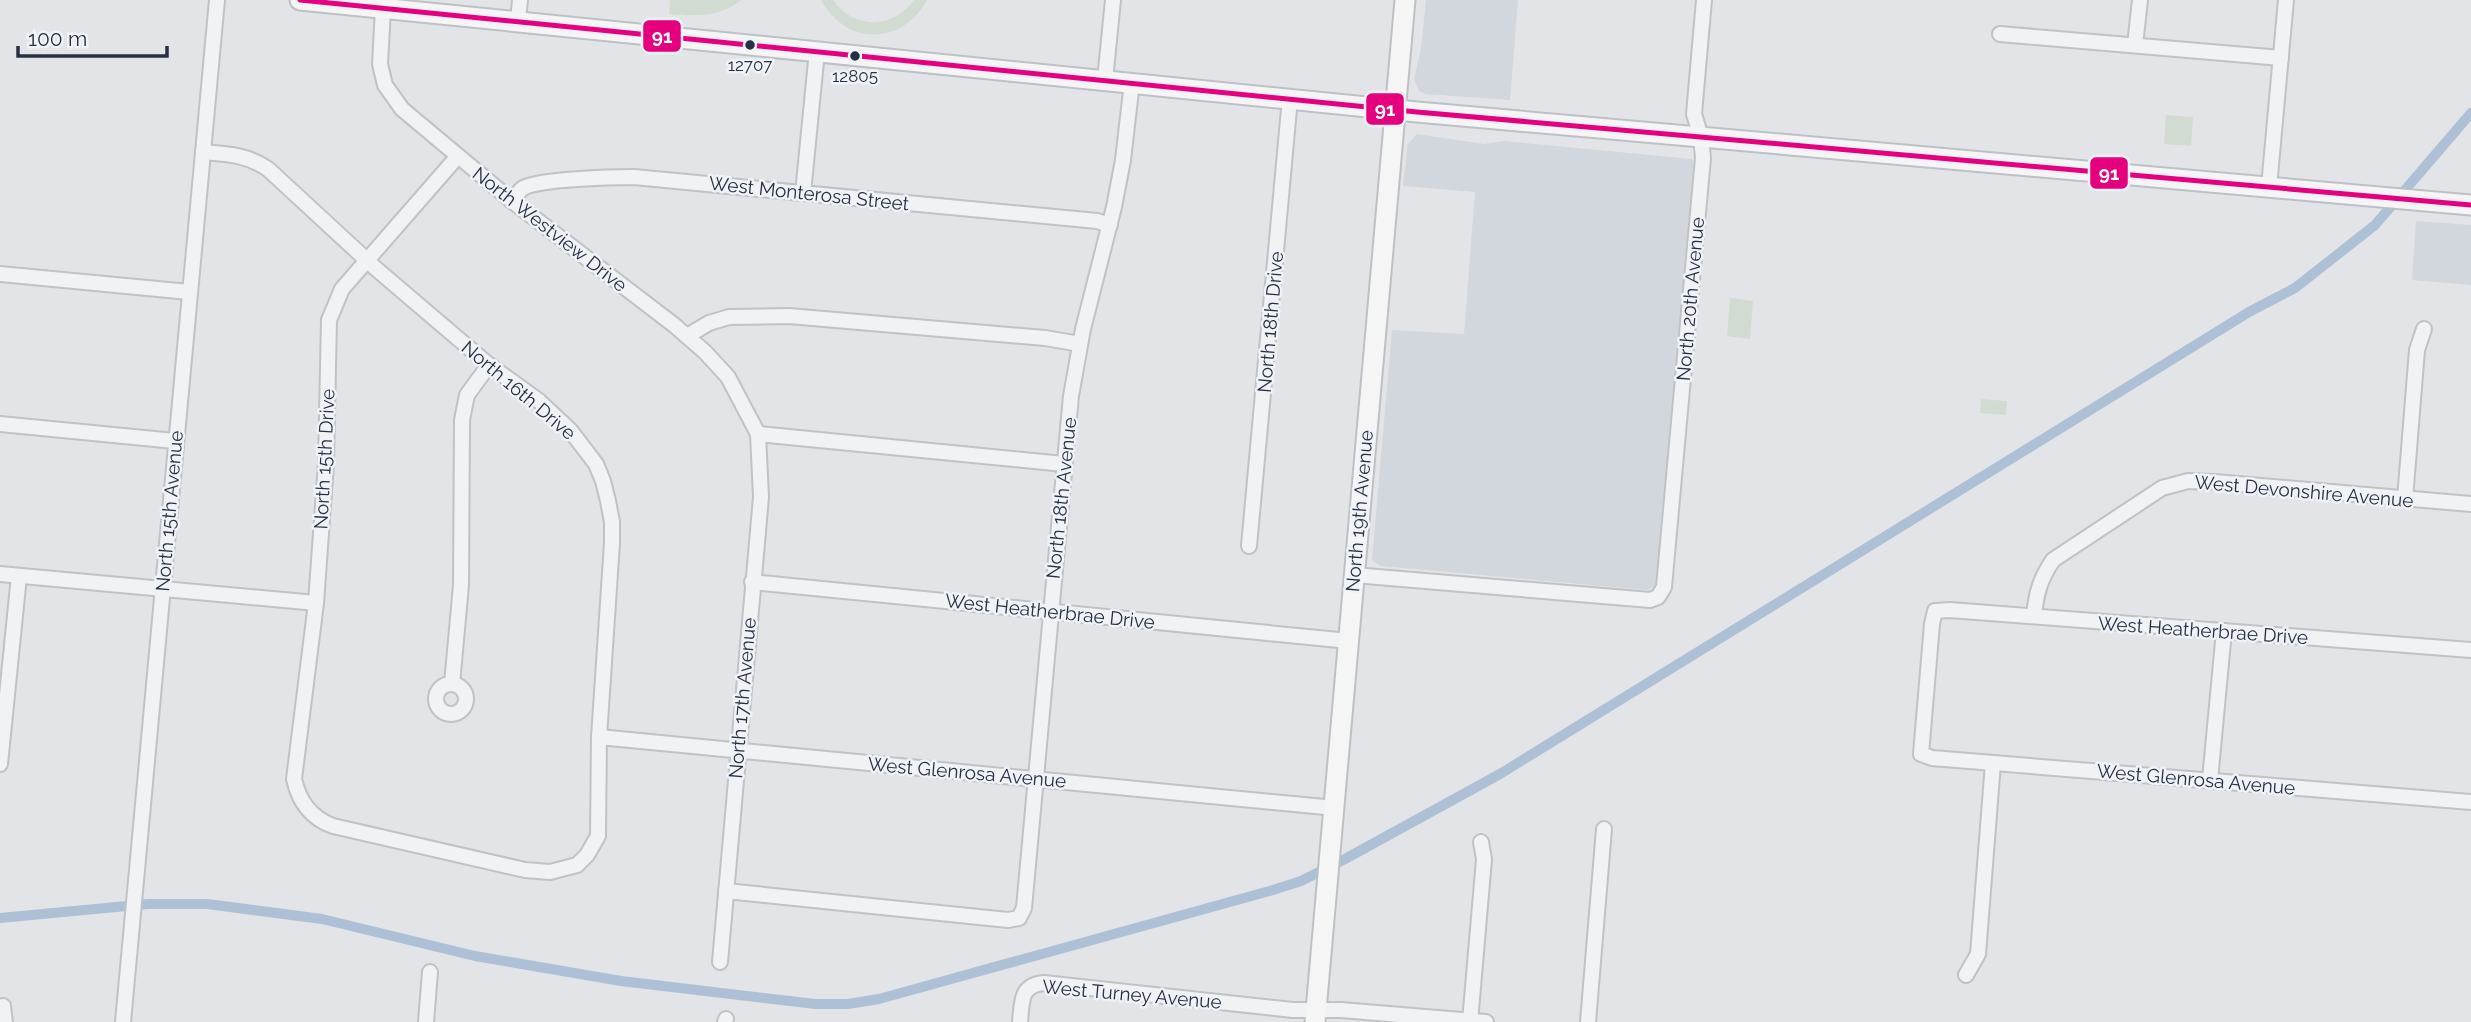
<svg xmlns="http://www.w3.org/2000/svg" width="2471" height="1022" viewBox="0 0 2471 1022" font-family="Raleway,sans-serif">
<rect width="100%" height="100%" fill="#e2e4e7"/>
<g fill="#d2d7de">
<path d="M1426,0H1518L1510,100L1425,94L1419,91L1414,79L1421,49Z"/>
<path d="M1417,134L1484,144L1504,141L1692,159L1694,164L1657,582L1652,588L1647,590L1381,566L1372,560L1392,330L1464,334L1475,192L1403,186L1408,144Z"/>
<path d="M2416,221L2471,225V285L2412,280Z"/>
</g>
<g fill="#d2dbd2">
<path d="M670,0H741C719,18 695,16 669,14Z"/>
<path d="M821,0H833C854,30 893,29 914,0H927C902,46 846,46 821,0Z"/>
<path d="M2166,115L2193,117L2191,146L2164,144Z"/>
<path d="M1730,298L1753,301L1750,339L1727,336Z"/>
<path d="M1981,399L2007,401L2006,415L1980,413Z"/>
</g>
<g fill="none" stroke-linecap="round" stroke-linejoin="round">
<path stroke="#aec0d5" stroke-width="10" d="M0,918L148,904H207L322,919L475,956L621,981L815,1004H848L879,999L1273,890L1301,881L1345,859L1500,774L2249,312L2295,288L2375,225L2471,113"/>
<defs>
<g id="minor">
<path d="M383,8L380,64L385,85L402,109L512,201L674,325L705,352L728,377L758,434L761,497L720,962"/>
<path d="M518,21L520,0"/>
<path d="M2000,34L2281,58"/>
<path d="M2135,45L2140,0"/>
<path d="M1105,80L1113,0"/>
<path d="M203,152C228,154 248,155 268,169L359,253L374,267L489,365L539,401L570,430L596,464L603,481L608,501L612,522V543L599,737L598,836L587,855L577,865L550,872L525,870L333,826C311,818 299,802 294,779L316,603L326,463L329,320L342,289L458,156"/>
<path d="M2269,187L2286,0"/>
<path d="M803,193L817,51"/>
<path d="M512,201C515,197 519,191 523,188C539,179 613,177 634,177L1097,221L1110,225"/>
<path d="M0,274L189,292"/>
<path d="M687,336L709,323L729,317L789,316L1045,338L1080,344"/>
<path d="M0,424L175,441"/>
<path d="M758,434L1064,464"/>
<path d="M2405,499L2417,350L2424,329"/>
<path d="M1249,546L1290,98"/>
<path d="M0,574L316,603"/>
<path d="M1354,575L1650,600L1658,597L1664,587L1703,158L1701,137L1694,114L1704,0"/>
<path d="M752,582L1349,641"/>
<path d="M2034,616C2036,594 2040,579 2053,560L2162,488L2188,481L2215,482L2471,504"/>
<path d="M2471,650L1950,610L1935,611L1932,624L1921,754L1932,758L2471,802"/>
<path d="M452,684L461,585L462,420L467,395L489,365"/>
<circle cx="451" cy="699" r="15"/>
<path d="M599,737L1335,808"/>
<path d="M0,764L19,576"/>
<path d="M2210,780L2224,631"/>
<path d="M726,891L1008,920L1019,918L1024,908L1071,396L1083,329L1114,207L1123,160L1132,82"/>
<path d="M1966,975L1978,954L1993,763"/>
<path d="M3,1006L5,1022"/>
<path d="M123,1022L217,0"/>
<path d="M426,1022L430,972"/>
<path d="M725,1022L726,1019"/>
<path d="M1020,1022C1022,1002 1020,985 1044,983L1293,1010H1341L1486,1022"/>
<path d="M1470,1022L1484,859L1481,842"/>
<path d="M1588,1022L1604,829"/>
</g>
<g id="major">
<path d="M300,0L1417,112L2471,205"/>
<path d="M1315,1022L1405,0"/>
</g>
</defs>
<use href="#minor" stroke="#c0c2c5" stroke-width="18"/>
<use href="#major" stroke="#bdc1c5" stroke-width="23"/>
<use href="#minor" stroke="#f1f2f3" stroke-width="14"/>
<use href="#major" stroke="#f5f5f6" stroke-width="19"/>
<defs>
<path id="bus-1" d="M300,0L1417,112L2471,205"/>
</defs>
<use href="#bus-1" stroke="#eff2f7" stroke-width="10"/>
<use href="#bus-1" stroke="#e5007d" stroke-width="5"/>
</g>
<g fill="#273042" stroke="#eff2f7" stroke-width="2.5">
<circle cx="750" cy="45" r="6"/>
<circle cx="855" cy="56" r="6"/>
</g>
<g text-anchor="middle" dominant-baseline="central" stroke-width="5" stroke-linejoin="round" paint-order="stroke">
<g font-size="17" fill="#273042" stroke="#eff2f7">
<text x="750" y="65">12707</text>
<text x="855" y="76">12805</text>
</g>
<g font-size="19" fill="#273042" stroke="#eff2f7">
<text transform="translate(809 193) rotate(6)">West Monterosa Street</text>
<text transform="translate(550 229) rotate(38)">North Westview Drive</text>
<text transform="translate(1690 299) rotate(-85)">North 20th Avenue</text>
<text transform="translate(1270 322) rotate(-85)">North 18th Drive</text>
<text transform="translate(519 390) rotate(40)">North 16th Drive</text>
<text transform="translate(324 459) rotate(-87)">North 15th Drive</text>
<text transform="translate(2304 491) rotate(5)">West Devonshire Avenue</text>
<text transform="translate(1061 498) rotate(-84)">North 18th Avenue</text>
<text transform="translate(169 511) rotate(-85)">North 15th Avenue</text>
<text transform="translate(1359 511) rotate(-85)">North 19th Avenue</text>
<text transform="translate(1050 611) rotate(6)">West Heatherbrae Drive</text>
<text transform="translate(2203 630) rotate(4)">West Heatherbrae Drive</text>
<text transform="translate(742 698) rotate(-85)">North 17th Avenue</text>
<text transform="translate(967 772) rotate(5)">West Glenrosa Avenue</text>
<text transform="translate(2196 779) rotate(5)">West Glenrosa Avenue</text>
<text transform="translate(1132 994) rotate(5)">West Turney Avenue</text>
</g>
</g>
<g stroke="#eff2f7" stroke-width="2.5">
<rect x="642" y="19" width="40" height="34" rx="7" fill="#e5007d"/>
<rect x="1365" y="92" width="40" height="34" rx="7" fill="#e5007d"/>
<rect x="2089" y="156" width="40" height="34" rx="7" fill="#e5007d"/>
</g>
<g font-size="19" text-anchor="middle" font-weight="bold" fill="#fff">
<text x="662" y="43">91</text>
<text x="1385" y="116">91</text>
<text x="2109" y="180">91</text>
</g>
<path d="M18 46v10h149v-10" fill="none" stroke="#273042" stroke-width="3.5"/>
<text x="28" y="46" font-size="21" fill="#273042" stroke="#eff2f7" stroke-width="5" paint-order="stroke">100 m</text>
</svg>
